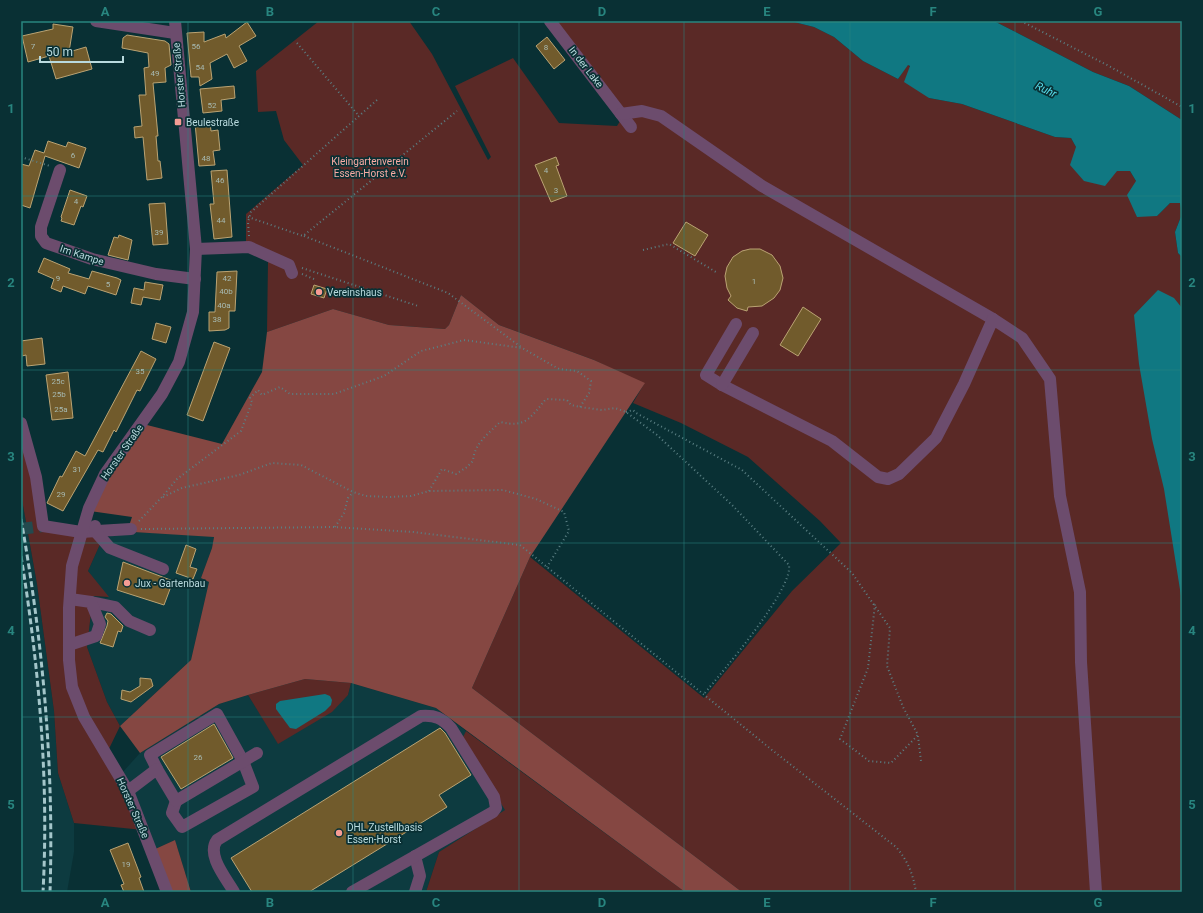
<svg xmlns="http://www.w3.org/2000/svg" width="1203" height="913" viewBox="0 0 1203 913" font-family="Roboto,sans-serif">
<rect width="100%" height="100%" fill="#093034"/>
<g fill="#0d3b40">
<path d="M21,494L37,584L54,711L58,773L74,823V852L67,892H21Z"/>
<path d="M133,532L214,536L212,548L201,578L209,582L191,660L120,726L107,702L87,647L93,596L108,598L88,571L101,542L114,534Z"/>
<path d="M351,683L436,708L466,731L463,739L506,810L439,852L426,892H191L175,840L153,850L122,773L140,753L219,704L248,695L278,743L348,695Z"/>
</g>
<g fill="#5a2926">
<path d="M319,21H409L432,54L488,160L491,157L455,86L513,58L559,123L617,126L622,118L553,21H790L814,27L834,37L863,61L898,79L908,64L929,98L962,104L1055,137L1071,138L1076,147L1117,171H1130L1157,216L1170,203L1180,202L1182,214L1175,232L1178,253L1182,257V892H742L472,688L530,557L704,698L792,591L841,543L820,521L748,457L681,423L633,403L644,384L594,360L499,325L461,295L449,325L445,329L389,325L333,309L267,332L268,261L246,251V214L303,165L284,140L276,111L258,112L256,71Z"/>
<path d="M994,21H1182V120L1129,86L1093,72Z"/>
<path d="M21,425L43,527L81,529L101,542L88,571L109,597L93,596L87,647L107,702L120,726L106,755L143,830L74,823L58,773L54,711L37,584L21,494Z"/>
<path d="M305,679L351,683L348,695L332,712L278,744L248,695Z"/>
<path d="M466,731L685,892H426L439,852L505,810L462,739Z"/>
</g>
<g fill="#854742">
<path d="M461,295L499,325L594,360L645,383L530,557L472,688L742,892H685L436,708L351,683L305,679L248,695L219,704L140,753L120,726L191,660L209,582L201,578L212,548L214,537L133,532L130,523L132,517L90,511L105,474L143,424L222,444L262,372L267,332L333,309L389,325L445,329L449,325Z"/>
<path d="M175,840L191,892H169L153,850Z"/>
</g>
<g fill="#107882">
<path d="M790,21H994L1093,72L1129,86L1182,120V257L1178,253L1175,232L1182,214L1180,203H1170L1157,216L1137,217L1127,195L1136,181L1130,171H1117L1105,186L1084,181L1070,165L1076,147L1071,138L1055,137L962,104L929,98L904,82L910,66L908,65L898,79L863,61L834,37L814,27Z"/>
<path d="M1158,290L1174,298L1182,308V602L1164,489L1152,439L1139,364L1134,315Z"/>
<path d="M325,694L330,696L332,700L331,705L325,711L296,729L290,728L276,709V704L280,701Z"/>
</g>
<g fill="#715b2c" stroke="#baa373">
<path d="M247,22L256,36L239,46L247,61L234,68L227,54L210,63L212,79L200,86L199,77H191L187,33L204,32V42L225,34L226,38Z"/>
<path d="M53,24L73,27L69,52L86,47L92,69L56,79L49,56L28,62L22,36L53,29Z"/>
<path d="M127,35L165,41L169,44L171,65L165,68L166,82L153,83L158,136H156L158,161H160L162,178L147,180L143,137L135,138L134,127L142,126L139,95H146L144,68L149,67L148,53L122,48L123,38Z"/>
<path d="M547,37L565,60L554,69L536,46Z"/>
<path d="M234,86L235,98L221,100L222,111L203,113L200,89Z"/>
<path d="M210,122L211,131L218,130L220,150L213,151L215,165L199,166L195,123Z"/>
<path d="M48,141L66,147L68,142L86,148L79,168L45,156L30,208L21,205V164L29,166L35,150L44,153Z"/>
<path d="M556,157L559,165L556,166L567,196L551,202L535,165Z"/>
<path d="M227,170L232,237L214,239L210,204H214L211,171Z"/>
<path d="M70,190L87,196L83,207L81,206L74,225L61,221L62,218L61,217Z"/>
<path d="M165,203L168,244L153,245L149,204Z"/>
<path d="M686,222L708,235L695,256L673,243Z"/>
<path d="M119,235L132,240L128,260L108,255L114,237L118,238Z"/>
<path d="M750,249H760L772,255L780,266L783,278L780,290L774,298L762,306L748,307L747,311L737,308L728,300L731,296L727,288L725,276L727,267L733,257L742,251Z"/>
<path d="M44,258L70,269L68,273L89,279L92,271L117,278L121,280L116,295L88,286L85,294L63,286L61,292L51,288L54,279L38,272Z"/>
<path d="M237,271L235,311H229V328L225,330L209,331V312H215L217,272Z"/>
<path d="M145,282L163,285L160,300L143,297L141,305L131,303L134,288L144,290Z"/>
<path d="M314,285L327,289L324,298L311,294Z"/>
<path d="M803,307L821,319L798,356L780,345Z"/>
<path d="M156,323L171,327L166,343L152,339Z"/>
<path d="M42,338L45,364L27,366L26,355L22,356L21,341Z"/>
<path d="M214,342L230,348L203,421L187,415Z"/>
<path d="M141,351L156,359L140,391L137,390L116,432L114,430L103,452L98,450L63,511L47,503L60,476L62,477L76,451L85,456Z"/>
<path d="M68,372L73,418L52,420L46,375Z"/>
<path d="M186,545L196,549L190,567L197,569L193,579L176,573Z"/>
<path d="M123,562L173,581L164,605L117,590Z"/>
<path d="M107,613L111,614L123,626L121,632L118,631L113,647L100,643L107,626L108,621L105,617Z"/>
<path d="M140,678L151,679L153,686L131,702L121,699L122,690L130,692L140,686Z"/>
<path d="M214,724L233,758L181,789L161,757Z"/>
<path d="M440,728L445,733L471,775L439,795L447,807L309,892H252L231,858Z"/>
<path d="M128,843L141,877L139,878L144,892H124L121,885L124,884L110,850Z"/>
</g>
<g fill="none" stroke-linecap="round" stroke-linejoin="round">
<path stroke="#234a4e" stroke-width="12" stroke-dasharray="12 6" stroke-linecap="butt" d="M21,529L43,526"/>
<g stroke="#5a7f83" stroke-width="2" stroke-dasharray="1 3" stroke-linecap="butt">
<path d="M1021,21L1109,66L1182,107"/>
<path d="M297,43L359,116"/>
<path d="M21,157L50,166"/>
<path d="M248,217L303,236L457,111"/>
<path d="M249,236L248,222L251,212L377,100"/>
<path d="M304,236L448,293L521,347"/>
<path d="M643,250L669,244L716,272"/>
<path d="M302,268L418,306"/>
<path d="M302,274L314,279"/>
<path d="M626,412L633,410L636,413L742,470L852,573L890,628L887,666L903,707L918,735L891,763L869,761L840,739L868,668L875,604"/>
<path d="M429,491L442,469L456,474L467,467L473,461C474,444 488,434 500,422C526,428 530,418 546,399L567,400L571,405L580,407L602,410L615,408L626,412L657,435L732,505L789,565C793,590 722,672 704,694"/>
<path d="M163,497L182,488L239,475L272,463L301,465L353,492L366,496L389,497L411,496L429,491L503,490L536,499L564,512L569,531L547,567"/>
<path d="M139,521L162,497L177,479L241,431L252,402L250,398L258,390L262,395L280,387L290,394H334L384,376L421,351L464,340L522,348L559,369L577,371L591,381L589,393L580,407"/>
<path d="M335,527L344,513L348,498L353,492"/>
<path d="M141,529L335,527L413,532L520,545L772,750L896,847C908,861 913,874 916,892"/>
<path d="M918,736L921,761"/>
</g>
<g stroke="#6c4c6d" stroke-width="12">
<path d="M96,21L175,33"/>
<path d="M550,21L631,127"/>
<path d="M621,114L642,111L661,116L762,186L993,319"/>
<path d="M60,170L41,227V236L46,243L92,259L156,274L195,279"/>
<path d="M196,249L249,247L289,265L292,273"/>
<path d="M736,324L706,375L722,385L832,441L878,477L888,479L899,474L936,438L964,384L993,319L1022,338L1050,379L1060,496L1080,592L1081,662L1096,892"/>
<path d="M722,385L753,333"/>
<path d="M21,423L36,477L43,526L81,532L131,529"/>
<path d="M95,526V531L110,548L163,569"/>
<path d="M91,602L115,607L129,621L150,630"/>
<path d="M69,645L96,636L100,624L91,602L70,599"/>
<path d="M157,769L150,755L217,714L243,761L253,787L182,827L172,813L176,801"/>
<path d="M128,791L157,769L176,801L257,753"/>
<path d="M415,856L420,876L415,892"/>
<path d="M167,892L128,791L84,717L72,687L69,660V608L72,566L89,508L105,474L162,394L179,362L193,312L196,249L175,21"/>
<path d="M234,892C226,878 206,855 217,840L421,716C435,715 442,718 451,728L494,797L496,808L493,812L352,892"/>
</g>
<g stroke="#a4c6ca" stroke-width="3" stroke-dasharray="6 3" stroke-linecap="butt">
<path d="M21,519C43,643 54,766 50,892"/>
<path d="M21,556C39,667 49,780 43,892"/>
</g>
</g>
<path fill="none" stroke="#28857f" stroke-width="1" stroke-opacity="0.55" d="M188,21V892M353,21V892M519,21V892M684,21V892M850,21V892M1015,21V892M21,196H1182M21,370H1182M21,543H1182M21,717H1182"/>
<g fill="#f59c94" stroke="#093034" stroke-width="1.5">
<rect x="174" y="118" width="8" height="8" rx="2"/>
<circle cx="319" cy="292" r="4"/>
<circle cx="127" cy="583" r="4"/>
<circle cx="339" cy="833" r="4"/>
</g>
<g text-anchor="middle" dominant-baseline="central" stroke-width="3.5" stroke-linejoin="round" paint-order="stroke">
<g font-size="8" fill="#a7bab2">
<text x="33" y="46">7</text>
<text x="196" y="46">56</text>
<text x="546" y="47">8</text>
<text x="200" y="67">54</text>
<text x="155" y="73">49</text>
<text x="212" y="105">52</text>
<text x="73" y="155">6</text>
<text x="206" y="158">48</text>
<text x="546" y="170">4</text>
<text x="220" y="180">46</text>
<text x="556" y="190">3</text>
<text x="76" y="201">4</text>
<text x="221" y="220">44</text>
<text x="159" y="232">39</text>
<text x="58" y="278">9</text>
<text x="227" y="278">42</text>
<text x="754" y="281">1</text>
<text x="108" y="284">5</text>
<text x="226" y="291">40b</text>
<text x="224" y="305">40a</text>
<text x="217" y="319">38</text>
<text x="140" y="371">35</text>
<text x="58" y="381">25c</text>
<text x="59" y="394">25b</text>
<text x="61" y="409">25a</text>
<text x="77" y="469">31</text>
<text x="61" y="494">29</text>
<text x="198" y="757">26</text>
<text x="126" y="864">19</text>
</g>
<g font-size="10" fill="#b9dade" stroke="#093034">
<text transform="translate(586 67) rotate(52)">In der Lake</text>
<text transform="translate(179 75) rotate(-95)">Horster Straße</text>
<text transform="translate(82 255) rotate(18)">Im Kampe</text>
<text transform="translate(122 452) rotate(-55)">Horster Straße</text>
<text transform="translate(133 808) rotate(66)">Horster Straße</text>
</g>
<g font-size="10" fill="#b9dade" stroke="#093034" text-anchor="start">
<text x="186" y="122">Beulestraße</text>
<text x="327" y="292">Vereinshaus</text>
<text x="135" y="583">Jux - Gartenbau</text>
<text x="347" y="827">DHL Zustellbasis<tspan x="347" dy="12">Essen-Horst</tspan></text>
</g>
<g font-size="10" fill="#f8aaa3" stroke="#093034">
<text x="370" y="161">Kleingartenverein<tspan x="370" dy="12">Essen-Horst e.V.</tspan></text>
</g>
<g font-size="11" font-style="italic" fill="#57dceb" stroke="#093034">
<text transform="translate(1046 90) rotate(26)">Ruhr</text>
</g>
</g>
<rect width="1203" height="913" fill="none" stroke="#093034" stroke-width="44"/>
<path d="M40 56v6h83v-6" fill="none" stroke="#b9dade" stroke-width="2"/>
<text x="46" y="56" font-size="12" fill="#b9dade" stroke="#093034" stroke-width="3" paint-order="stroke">50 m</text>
<rect x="22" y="22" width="1159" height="869" fill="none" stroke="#28857f" stroke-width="1.5"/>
<g font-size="13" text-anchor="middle" font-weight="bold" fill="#28857f">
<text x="105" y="16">A</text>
<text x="270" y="16">B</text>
<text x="436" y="16">C</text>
<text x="602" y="16">D</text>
<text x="767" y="16">E</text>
<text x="933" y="16">F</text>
<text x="1098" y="16">G</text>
<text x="11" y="113">1</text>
<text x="1192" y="113">1</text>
<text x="11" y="287">2</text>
<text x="1192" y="287">2</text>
<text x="11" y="461">3</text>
<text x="1192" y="461">3</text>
<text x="11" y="635">4</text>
<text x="1192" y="635">4</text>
<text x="11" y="809">5</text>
<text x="1192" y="809">5</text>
<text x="105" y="907">A</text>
<text x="270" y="907">B</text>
<text x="436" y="907">C</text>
<text x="602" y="907">D</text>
<text x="767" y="907">E</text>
<text x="933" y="907">F</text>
<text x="1098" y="907">G</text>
</g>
</svg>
